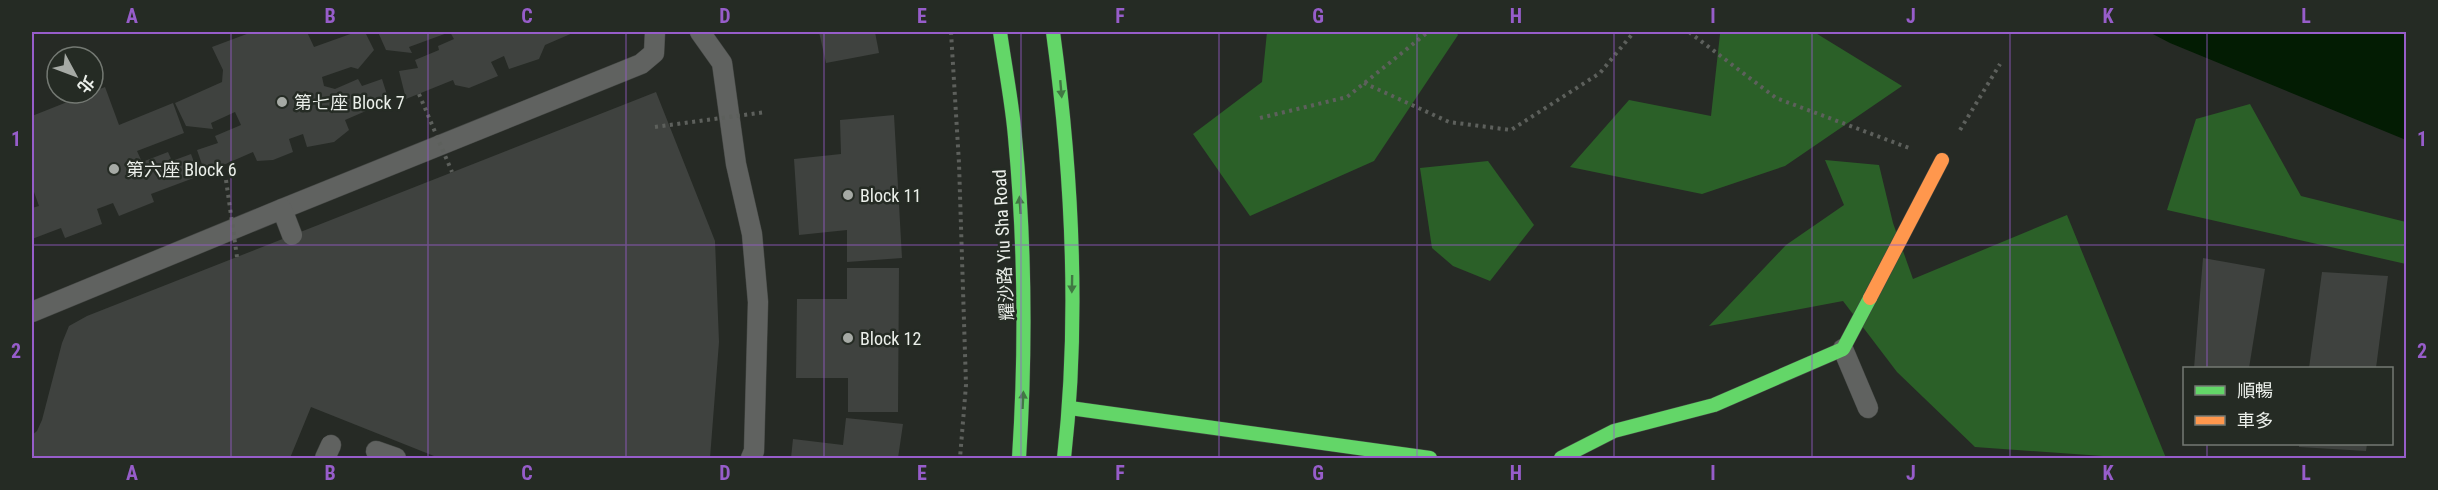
<svg xmlns="http://www.w3.org/2000/svg" width="2438" height="490" viewBox="0 0 2438 490" font-family="'Roboto Condensed','Noto Sans TC',sans-serif">
<rect width="100%" height="100%" fill="#262a25"/>
<g fill="#2b6028">
<path d="M1267,32H1456L1458,35L1374,161L1250,216L1193,134L1262,82Z"/>
<path d="M1715,32H1814L1902,86L1785,166L1702,194L1570,167L1629,100L1711,116L1720,34Z"/>
<path d="M2250,104L2301,196L2406,222V264L2167,210L2196,119Z"/>
<path d="M1825,160L1879,165L1893,223L1913,279L2067,215L2166,458H2131L1975,447L1897,372L1843,301L1709,326L1786,245L1844,205Z"/>
<path d="M1488,161L1534,225L1490,281L1453,266L1432,248L1420,168Z"/>
</g>
<path fill="#031c03" d="M2149,32H2406V140L2170,43Z"/>
<g fill="#3f423f">
<path d="M252,32H307L314,47L356,32H365L374,50L358,69L351,67L322,77L324,86L335,89L358,79L362,86L382,79L389,101L345,120L349,130L334,142L307,147L303,134L289,139L293,152L273,160L257,161L253,152L205,173L197,150L218,143L215,136L241,125L235,112L211,123L213,129L186,126L175,103L222,82L223,70L212,47Z"/>
<path d="M378,32H575L545,45L539,59L509,69L504,56L491,62L498,76L469,88L455,85L453,80L406,99L399,71L418,68L415,60L439,50L438,46L454,39L450,32L409,47L412,53L386,50Z"/>
<path d="M819,32H875L879,53L826,63Z"/>
<path d="M105,87L119,125L173,103L184,133L137,151L142,162L168,152L172,161L191,154L199,176L151,194L154,202L119,216L113,203L97,209L102,224L65,238L61,228L32,239V208L39,206L34,192L32,193V116Z"/>
<path d="M656,92L715,241L719,342L710,458H439L311,407L290,458H32V435L37,431L42,420L62,343L69,326L87,316Z"/>
<path d="M894,115L902,258L847,262V230L799,235L794,159L841,154L840,120Z"/>
<path d="M2203,258L2265,269L2249,368H2194Z"/>
<path d="M847,268H899L898,412H848V378H796L797,299H847Z"/>
<path d="M2322,272L2388,276L2376,368H2309Z"/>
<path d="M846,418L903,424L898,458H791L793,439L843,445Z"/>
<path d="M2299,444H2367L2366,451L2299,447Z"/>
</g>
<g fill="none" stroke-linecap="round" stroke-linejoin="round">
<defs>
<g id="lane">
<path d="M700,32L722,63L736,164L752,234L758,302L754,451L751,458"/>
<path d="M282,209L641,64L654,53L655,32"/>
<path d="M32,312L282,209L292,235"/>
<path d="M1843,349L1868,408"/>
<path d="M376,451L396,458"/>
<path d="M325,458L331,445"/>
</g>
<g id="fast">
<path d="M1000,32C1005,67 1012,102 1015,137C1025,244 1026,351 1019,458"/>
<path d="M1053,32C1072,172 1080,317 1064,458"/>
<path d="M1070,408L1430,458"/>
<path d="M1561,458L1614,431L1714,405L1843,349L1870,298"/>
</g>
<path id="slow" d="M1870,298L1942,160"/>
</defs>
<use href="#lane" stroke="#434643" stroke-width="21"/>
<use href="#fast" stroke="#434643" stroke-width="15"/>
<use href="#slow" stroke="#434643" stroke-width="15"/>
<g stroke="#5d605c" stroke-width="4" stroke-dasharray="3 4.5" stroke-linecap="butt">
<path d="M951,32L959,163L966,385L960,458"/>
<path d="M1689,32L1776,98L1909,148"/>
<path d="M1364,83L1449,122L1511,130L1600,73L1634,32"/>
<path d="M1260,118L1347,97L1428,32"/>
<path d="M1960,130L2000,64"/>
</g>
<use href="#lane" stroke="#606260" stroke-width="20"/>
<use href="#fast" stroke="#63d668" stroke-width="14"/>
<use href="#slow" stroke="#ff974d" stroke-width="14"/>
<g stroke="#5d605c" stroke-width="4" stroke-dasharray="3 4.5" stroke-linecap="butt">
<path d="M419,94L452,172"/>
<path d="M655,127L766,112"/>
<path d="M226,180L237,257"/>
</g>
</g>
<defs><path id="oneway-solid" d="M-6-.8H1V-3.2L6.5 0L1 3.2V.8H-6Z" transform="scale(1.5)"/></defs>
<g fill="#417843">
<use href="#oneway-solid" transform="translate(1061 89) rotate(85)"/>
<use href="#oneway-solid" transform="translate(1020 205) rotate(-94)"/>
<use href="#oneway-solid" transform="translate(1072 284) rotate(91)"/>
<use href="#oneway-solid" transform="translate(1023 400) rotate(-87)"/>
</g>
<path fill="none" stroke="#975dca" stroke-width="1.5" stroke-opacity="0.55" d="M231,32V458M428,32V458M626,32V458M824,32V458M1021,32V458M1219,32V458M1417,32V458M1614,32V458M1812,32V458M2010,32V458M2207,32V368M32,245H2406M2207,444V458"/>
<g fill="#a6aaa5" stroke="#252b24" stroke-width="2">
<circle cx="282" cy="102" r="6"/>
<circle cx="114" cy="169" r="6"/>
<circle cx="848" cy="195" r="6"/>
<circle cx="848" cy="338" r="6"/>
</g>
<g text-anchor="middle" dominant-baseline="central" stroke-width="5" stroke-linejoin="round" paint-order="stroke">
<g font-size="18" fill="#ebefea" stroke="#252b24" text-anchor="start">
<text x="294" y="102">第七座 Block 7</text>
<text x="126" y="169">第六座 Block 6</text>
<text x="860" y="195">Block 11</text>
<text x="860" y="338">Block 12</text>
</g>
<g font-size="18" fill="#ebefea" stroke="#252b24">
<text transform="translate(1003 245) rotate(-93)">耀沙路 Yiu Sha Road</text>
</g>
</g>
<rect width="2438" height="490" fill="none" stroke="#252b24" stroke-width="66"/>
<rect x="2183" y="367" width="210" height="78" fill="#252b24" stroke="#747973" stroke-width="1.5"/>
<rect x="2195" y="386" width="30" height="9" fill="#63d668" stroke="#747973" stroke-width="1.5"/>
<text x="2237" y="397" font-size="18" fill="#ebefea">順暢</text>
<rect x="2195" y="416" width="30" height="9" fill="#ff974d" stroke="#747973" stroke-width="1.5"/>
<text x="2237" y="427" font-size="18" fill="#ebefea">車多</text>
<g transform="translate(75 75) rotate(131)"><circle r="28" fill="#252b24" stroke="#747973" stroke-width="1.5"/>
<path d="M0-4.5L10 22L0 15L-10 22Z" fill="#a6aaa5"/>
<text y="-9" font-size="16" font-weight="bold" text-anchor="middle" fill="#ebefea">北</text>
</g>
<rect x="33" y="33" width="2372" height="424" fill="none" stroke="#975dca" stroke-width="2"/>
<g font-size="20" text-anchor="middle" font-weight="bold" fill="#975dca">
<text x="132" y="23">A</text>
<text x="330" y="23">B</text>
<text x="527" y="23">C</text>
<text x="725" y="23">D</text>
<text x="922" y="23">E</text>
<text x="1120" y="23">F</text>
<text x="1318" y="23">G</text>
<text x="1516" y="23">H</text>
<text x="1713" y="23">I</text>
<text x="1911" y="23">J</text>
<text x="2108" y="23">K</text>
<text x="2306" y="23">L</text>
<text x="16" y="146">1</text>
<text x="2422" y="146">1</text>
<text x="16" y="358">2</text>
<text x="2422" y="358">2</text>
<text x="132" y="480">A</text>
<text x="330" y="480">B</text>
<text x="527" y="480">C</text>
<text x="725" y="480">D</text>
<text x="922" y="480">E</text>
<text x="1120" y="480">F</text>
<text x="1318" y="480">G</text>
<text x="1516" y="480">H</text>
<text x="1713" y="480">I</text>
<text x="1911" y="480">J</text>
<text x="2108" y="480">K</text>
<text x="2306" y="480">L</text>
</g>
</svg>
